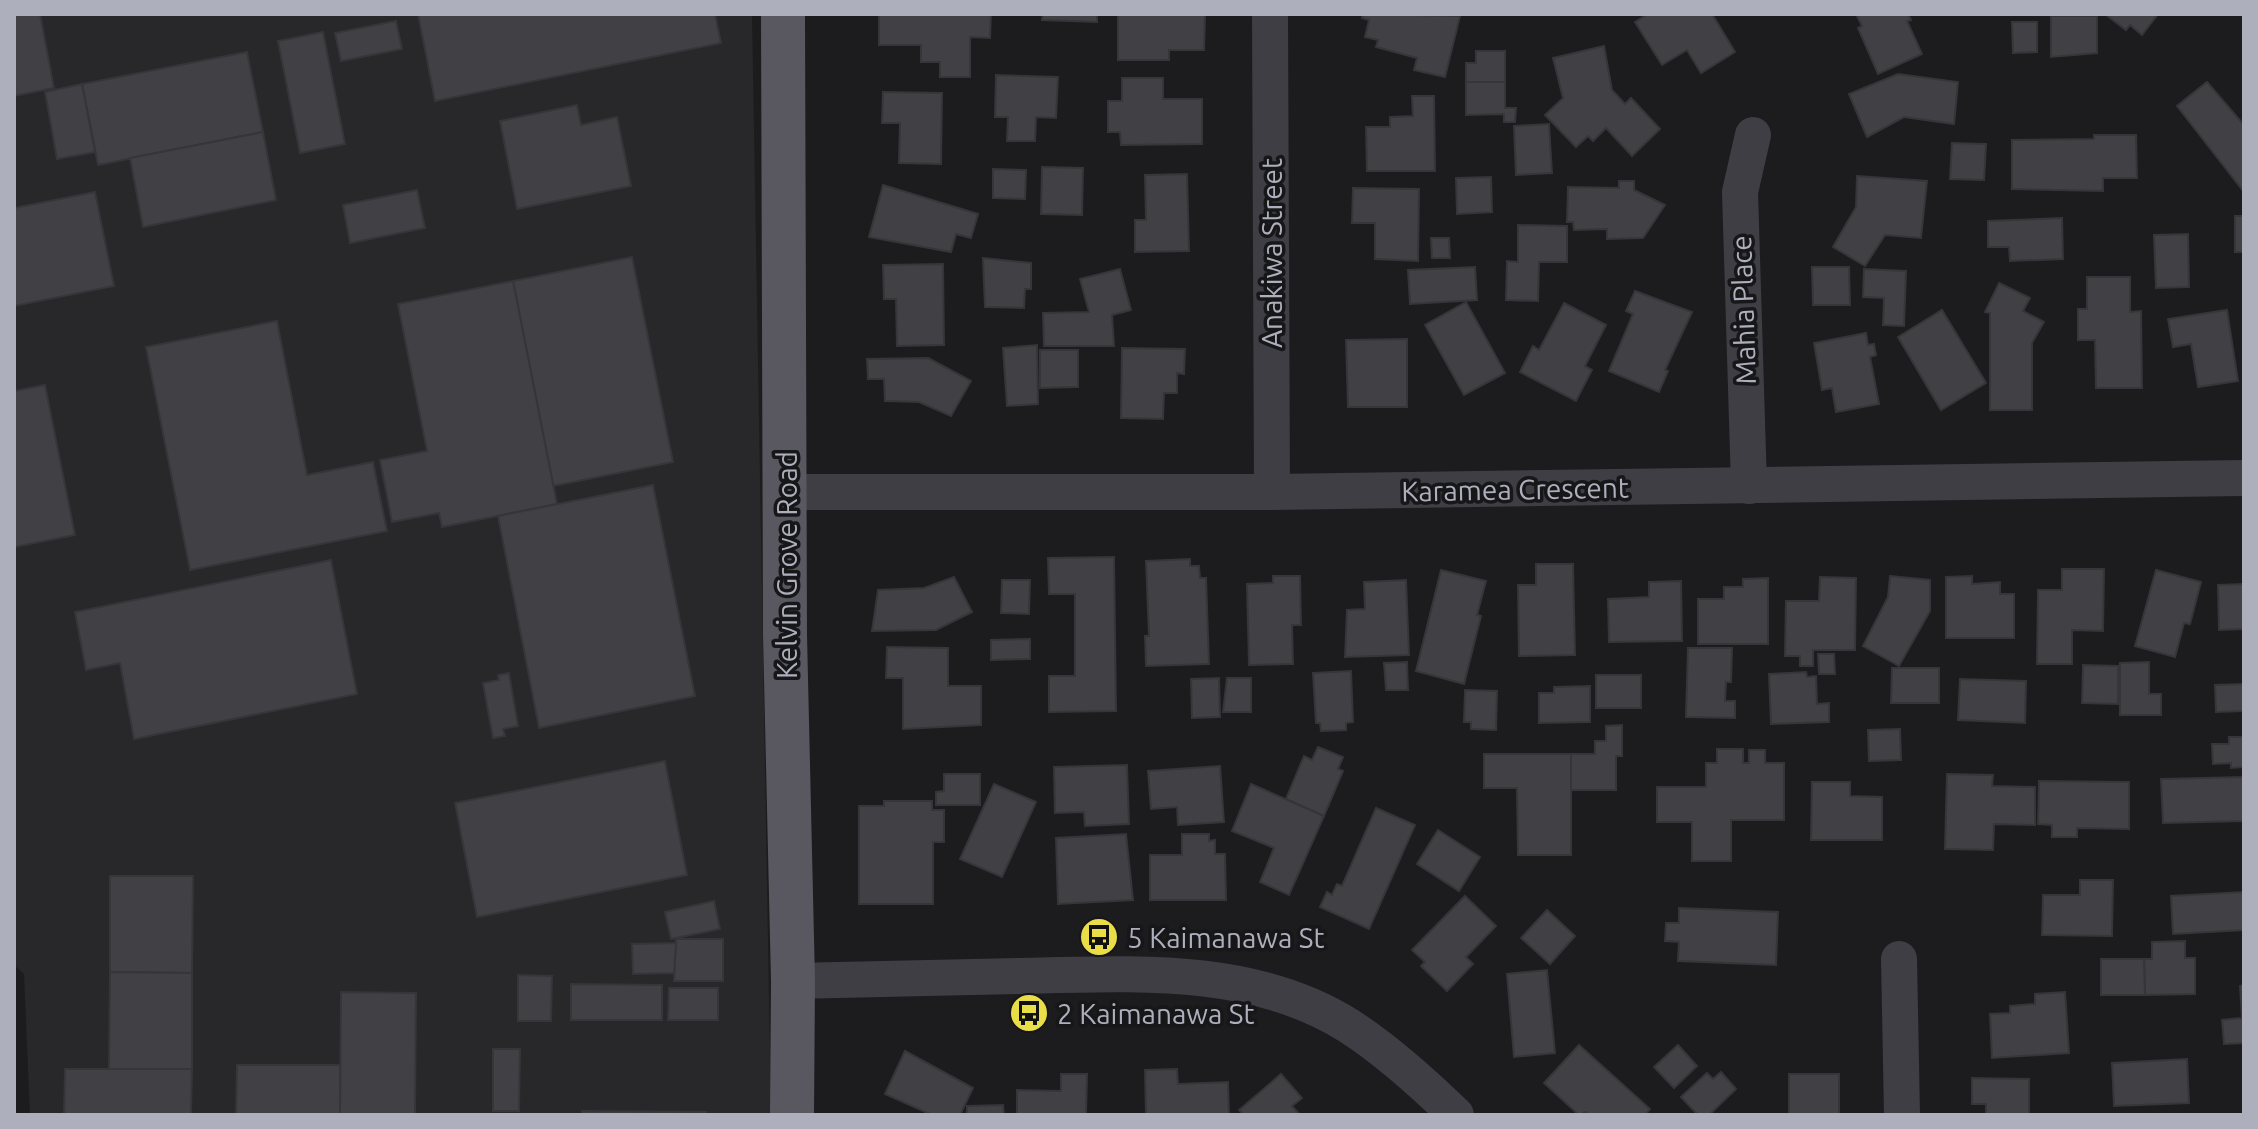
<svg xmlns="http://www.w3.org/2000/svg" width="2258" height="1129" viewBox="0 0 2258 1129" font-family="Ubuntu,sans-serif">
<rect width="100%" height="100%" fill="#1c1b1d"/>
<path fill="#28272a" d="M14,14H752L771,1115H30L24,974L14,965Z"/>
<g fill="#414044" stroke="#363539" stroke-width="2">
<path d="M14,14H40L54,88L14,96Z"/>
<path d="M418,14H715L721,43L435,101Z"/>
<path d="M879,14H991L990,38L970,37V77H940V62H921V45H879Z"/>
<path d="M1043,14H1097V22L1042,20Z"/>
<path d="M1118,14H1205L1204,50H1169V60H1118Z"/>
<path d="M1363,14L1460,16L1445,77L1414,70L1417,58L1376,47L1378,40L1365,37L1369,20L1362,18Z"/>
<path d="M1648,14H1712L1735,52L1701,73L1687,50L1662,65L1635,22Z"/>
<path d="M1856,14H1908L1911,20L1907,21L1922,54L1878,74L1858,28L1862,26Z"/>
<path d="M2105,14H2158L2142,35L2130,25L2126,30Z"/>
<path d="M2051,16H2097V53L2051,57Z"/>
<path d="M396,21L402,49L341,61L335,33Z"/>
<path d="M2012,22H2037V52L2013,53Z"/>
<path d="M323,32L345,144L300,153L278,41Z"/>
<path d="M1604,46L1612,90L1625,104L1631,98L1660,129L1632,156L1606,128L1593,141L1588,136L1576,147L1545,115L1563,98L1553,58Z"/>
<path d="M1476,51H1505V82H1466V63H1476Z"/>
<path d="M247,52L263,132L98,165L82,84Z"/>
<path d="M1898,74L1958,82L1954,124L1904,117L1867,137L1849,94Z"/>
<path d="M996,75L1058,77L1056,118L1036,117L1035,141H1007L1008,117H995Z"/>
<path d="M1122,78H1163V99H1202V144L1121,145L1120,132H1108V101H1122Z"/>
<path d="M1466,82H1505V108H1516L1515,122H1504V114L1466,115Z"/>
<path d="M2207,82L2244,125V192L2177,106Z"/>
<path d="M82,84L95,152L57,159L45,92Z"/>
<path d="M883,92L942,93L941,164L899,163L900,123H882Z"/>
<path d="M1412,96H1434L1435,171H1367L1366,127H1390V117L1413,116Z"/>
<path d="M577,105L581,125L617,117L631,186L517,209L500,121Z"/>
<path d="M1549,124L1552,173L1516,175L1514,126Z"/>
<path d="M263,132L276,200L143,227L130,158Z"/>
<path d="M2094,135H2136L2137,178H2103V191L2012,189V140L2094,139Z"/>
<path d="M1952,143L1986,144L1984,180L1950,179Z"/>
<path d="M1042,167L1083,168L1082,215L1041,214Z"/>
<path d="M993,169L1026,170L1025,199L993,198Z"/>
<path d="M1187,174L1189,251L1135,252V220H1146L1145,175Z"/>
<path d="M1857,176L1927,181L1921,238L1885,235L1865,266L1833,247L1856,207Z"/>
<path d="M1491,177L1492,212L1457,214L1456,178Z"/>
<path d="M1619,181H1634V190L1665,205L1643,238L1607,239V229L1574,230L1573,222H1567L1568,187L1619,188Z"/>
<path d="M883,185L978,214L971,238L956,234L951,252L869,237Z"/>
<path d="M1353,188L1419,189L1418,261L1375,259V223H1352Z"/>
<path d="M417,190L425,228L350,243L343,205Z"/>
<path d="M95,192L114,286L14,306V208Z"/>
<rect x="2235" y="216" width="9" height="36"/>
<path d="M2062,218L2063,259L2010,261L2009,247H1988V221Z"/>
<path d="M1518,225L1567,226V262H1539L1538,301L1506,300L1507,261L1518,262Z"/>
<path d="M2188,234L2189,287L2156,288L2154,235Z"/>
<path d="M1431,238H1449L1450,258H1432Z"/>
<path d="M632,257L673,462L553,486L513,281Z"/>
<path d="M983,258L1031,263V289H1025L1024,308L985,307Z"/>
<path d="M943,264L944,345L897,346L896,299H884L883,265Z"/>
<path d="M1475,267L1477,300L1410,304L1408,270Z"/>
<path d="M1812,267H1849L1850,305H1813Z"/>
<path d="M1120,269L1131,310L1112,315L1114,346H1044L1043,313L1089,312L1080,279Z"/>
<path d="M1864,269L1906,271L1904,326L1883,325L1884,298L1863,297Z"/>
<path d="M2087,277H2130V312L2141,311L2142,388H2096L2095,340H2078V309H2087Z"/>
<path d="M513,281L557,504L442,527L439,513L392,522L380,460L427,451L398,304Z"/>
<path d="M1999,283L2030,298L2023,311L2044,322L2032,343V410H1990V313L1985,312Z"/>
<path d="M1635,291L1692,312L1665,370L1668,371L1659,392L1609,371L1633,314L1626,311Z"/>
<path d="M1466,302L1505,373L1464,395L1425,325Z"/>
<path d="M1564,303L1606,325L1585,366L1592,370L1576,401L1520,372L1533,346L1539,350Z"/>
<path d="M1942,310L1986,383L1941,410L1898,337Z"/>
<path d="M2227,310L2238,381L2198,387L2191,344L2173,347L2168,319Z"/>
<path d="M277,321L307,475L373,462L387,531L190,570L146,347Z"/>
<path d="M1866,333L1868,345L1874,344L1876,355L1870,357L1879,404L1836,412L1832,388L1822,390L1814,343Z"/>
<path d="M1407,339V407H1348L1346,340Z"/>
<path d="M1037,345L1038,404L1007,406L1003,348Z"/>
<path d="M1122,348L1185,349L1184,374L1177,373V393H1164L1163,419L1121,418Z"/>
<path d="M1040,350H1078V387L1040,388Z"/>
<path d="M928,358L971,381L951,416L919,402L885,401L884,379H868L867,359Z"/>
<path d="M45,385L75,535L14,547V391Z"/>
<path d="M653,485L695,696L539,728L498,516Z"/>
<path d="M1114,557L1116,711L1049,712V676H1075V594H1049L1048,558Z"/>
<path d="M1190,559V566H1199L1200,578H1206L1209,664L1146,666L1145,636H1149L1146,561Z"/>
<path d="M331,560L357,694L134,739L120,663L86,670L75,612Z"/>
<path d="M1536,564H1573L1575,655L1519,656L1518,585H1536Z"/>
<path d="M2062,569H2104L2103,631L2072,630V664H2037L2038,590H2062Z"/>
<path d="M1441,570L1486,581L1477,615L1481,616L1464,684L1416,671Z"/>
<path d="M2156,570L2201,582L2190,624L2184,623L2175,657L2135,646Z"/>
<path d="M1273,576H1300L1301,625H1292L1293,664L1249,665L1247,584L1273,583Z"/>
<path d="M1890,576L1930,580V611L1899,666L1863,646L1888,597Z"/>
<path d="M1972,576V584L2000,582V594H2014V638H1946V577Z"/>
<path d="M954,577L972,612L936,630L872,631L878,590L924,588Z"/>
<path d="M1820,577L1856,578L1855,650H1813V666H1800V656H1785L1786,601H1819Z"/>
<path d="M1768,578V644H1698V599H1724V587H1743V579Z"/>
<path d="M1002,580H1030L1029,614L1001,613Z"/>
<path d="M1406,580L1409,655L1345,657L1347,610L1365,609L1364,582Z"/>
<path d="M1681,581L1682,641L1609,642L1608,599L1649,597V582Z"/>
<path d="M2244,584V629L2219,630L2218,585Z"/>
<path d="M1030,639V659L991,660V640Z"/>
<path d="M887,647L948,648V686H981V725L903,729V678H886Z"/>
<path d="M1688,648H1732L1731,682H1726L1725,701H1735V718L1686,717Z"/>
<path d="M1818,654H1834L1835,674H1819Z"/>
<path d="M1407,662L1408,690H1386L1384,663Z"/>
<path d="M2149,662V694H2161V715H2120V663Z"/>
<path d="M2083,665L2118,666V704L2082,703Z"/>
<path d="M1892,668H1939V703H1891Z"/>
<path d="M1351,671L1353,722L1346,723V730L1321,731L1320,723H1316L1313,673Z"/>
<path d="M1806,672L1807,677L1816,676L1817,704L1829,703V722L1771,724L1769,674Z"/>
<path d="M509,673L518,726L503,729L505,736L493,738L483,683L499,680L498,675Z"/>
<rect x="1596" y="675" width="45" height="33"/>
<path d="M1219,678L1220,717L1192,718L1191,679Z"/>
<path d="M1227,678H1251V712H1223Z"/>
<path d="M1960,679L2026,681L2025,723L1958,720Z"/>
<path d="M2244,684V711L2216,712L2215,685Z"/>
<path d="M1590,686V722L1539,723V693H1554V687Z"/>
<path d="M1465,690L1497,691L1496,730L1471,729V722H1464Z"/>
<path d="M1622,725V756H1616V790H1571V754H1595V741H1606V726Z"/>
<path d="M1900,729L1901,760L1869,761L1868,730Z"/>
<path d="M2229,737H2244V767L2231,768V763L2213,764L2212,744H2229Z"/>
<path d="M1318,747L1343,757L1338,769L1343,771L1324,816L1286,799L1304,756L1312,760Z"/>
<path d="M1717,749H1743V763H1749V750H1765V763H1784V820H1731V861H1692V822H1657V787H1706V763H1717Z"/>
<path d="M1484,754H1571V855H1518L1517,788H1484Z"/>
<path d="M665,761L687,875L477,917L455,803Z"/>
<path d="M1127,765L1129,824L1085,826L1084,812L1055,813L1054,767Z"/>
<path d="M1220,766L1224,822L1178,825L1177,807L1151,809L1148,771Z"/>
<path d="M944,774H980V805H936V792L944,791Z"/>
<path d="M1947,774L1993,775L1992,786L2035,787V825L1994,824L1993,850L1945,849Z"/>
<path d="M2244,777V821L2163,823L2161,779Z"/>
<path d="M2039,781L2129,782V829L2077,828V837H2052V825L2038,824Z"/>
<path d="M1812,782H1850V796L1882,797V840H1811Z"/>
<path d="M994,784L1036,802L1002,877L960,859Z"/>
<path d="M1251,784L1324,816L1289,895L1260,882L1274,848L1232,831Z"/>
<path d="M884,801H932V810H944V842H933V904H859V806H884Z"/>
<path d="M1376,808L1415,825L1369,929L1320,907L1327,892L1332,895L1337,884L1342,886Z"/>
<path d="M1438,830L1480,857L1459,891L1417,864Z"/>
<path d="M1126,834L1133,900L1058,904L1056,838Z"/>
<path d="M1182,834H1209V841L1215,840V854H1225L1226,900H1150V855H1182Z"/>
<path d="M110,876H193L192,973L110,972Z"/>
<path d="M2080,880H2113L2112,936L2042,935L2043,895H2080Z"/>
<path d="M2244,892V930L2173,934L2171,896Z"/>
<path d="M1465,896L1496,926L1466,957L1473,964L1447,991L1421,966L1425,962L1412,950Z"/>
<path d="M714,901L720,929L671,939L665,912Z"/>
<path d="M1679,908L1778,912L1776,965L1678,961L1679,942L1665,941L1666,923H1679Z"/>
<path d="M1547,910L1575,936L1550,964L1521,938Z"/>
<path d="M676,939H723V981H674Z"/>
<path d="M2185,941V958H2195V994L2145,995L2144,959H2152V942Z"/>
<path d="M676,943L674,973L633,974L632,944Z"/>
<path d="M2101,959H2144L2145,995H2101Z"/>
<path d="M1547,970L1555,1053L1514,1057L1507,974Z"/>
<path d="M110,972L192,973V1069H109Z"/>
<path d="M518,975L552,976L551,1021H518Z"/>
<path d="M571,984L662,985V1020H571Z"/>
<path d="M2244,985V1043L2224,1044L2222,1020L2242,1018L2240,986Z"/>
<path d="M669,988H718V1020H668Z"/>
<path d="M341,992L416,993L415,1115H340Z"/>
<path d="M2065,992L2069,1053L1992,1058L1990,1014L2010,1013V1006L2035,1004V994Z"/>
<path d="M1579,1045L1650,1109L1645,1115H1589L1586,1112L1579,1115L1544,1083Z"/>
<path d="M1678,1045L1697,1066L1674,1088L1654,1067Z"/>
<path d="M493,1049H520L519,1111H493Z"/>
<path d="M905,1051L973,1088L960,1115H932L885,1094Z"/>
<path d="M2187,1059L2189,1103L2114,1106L2112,1063Z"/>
<path d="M237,1065H340V1115H236Z"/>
<path d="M65,1069H192L191,1115H64Z"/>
<path d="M1177,1069L1178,1084L1228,1082L1229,1115H1146L1145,1070Z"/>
<path d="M1721,1072L1736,1089L1709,1115H1698L1681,1097L1707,1073L1713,1079Z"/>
<path d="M1061,1074H1087L1086,1115H1017V1090L1061,1091Z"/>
<path d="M1281,1074L1302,1098L1292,1106L1300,1115H1244L1239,1110Z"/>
<rect x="1789" y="1074" width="50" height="41"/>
<path d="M1972,1078L2029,1079V1115H1986V1104H1972Z"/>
<path d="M1003,1105L1004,1115H967V1106Z"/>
<path d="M582,1111L706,1112V1115H582Z"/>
</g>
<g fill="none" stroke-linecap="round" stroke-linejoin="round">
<g stroke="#3f3e44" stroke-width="36">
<path d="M1270,14L1272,492"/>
<path d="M1749,486L1740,192L1753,135"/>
<path d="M785,492H1272L2244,478"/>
<path d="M1899,959L1902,1115"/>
<path d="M793,981C868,979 943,977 1018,976C1128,974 1251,964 1349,1026C1388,1051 1423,1083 1456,1115"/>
</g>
<path stroke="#595861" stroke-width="44" d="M783,14L785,635L793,981L792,1115"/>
</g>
<defs>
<symbol id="bus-disc" viewBox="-11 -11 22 22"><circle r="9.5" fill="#e9de47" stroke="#171618"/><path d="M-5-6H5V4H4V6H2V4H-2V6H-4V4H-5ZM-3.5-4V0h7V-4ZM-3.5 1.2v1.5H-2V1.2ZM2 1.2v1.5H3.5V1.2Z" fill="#111"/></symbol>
</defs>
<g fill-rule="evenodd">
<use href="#bus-disc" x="1077" y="915" width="44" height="44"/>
<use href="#bus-disc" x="1007" y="991" width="44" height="44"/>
</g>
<g text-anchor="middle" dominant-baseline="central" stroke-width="7" stroke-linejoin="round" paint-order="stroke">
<g font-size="28" fill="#aeafbc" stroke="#171618">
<text transform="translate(1271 253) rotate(-90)">Anakiwa Street</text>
<text transform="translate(1743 310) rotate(-92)">Mahia Place</text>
<text transform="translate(1515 489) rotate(-1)">Karamea Crescent</text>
<text transform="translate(786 565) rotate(-90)">Kelvin Grove Road</text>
</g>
<g font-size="28" fill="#aeafbc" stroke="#171618" text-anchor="start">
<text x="1127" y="937">5 Kaimanawa St</text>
<text x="1057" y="1013">2 Kaimanawa St</text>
</g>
</g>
<rect width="2258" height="1129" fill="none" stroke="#aeafbc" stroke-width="32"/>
</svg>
